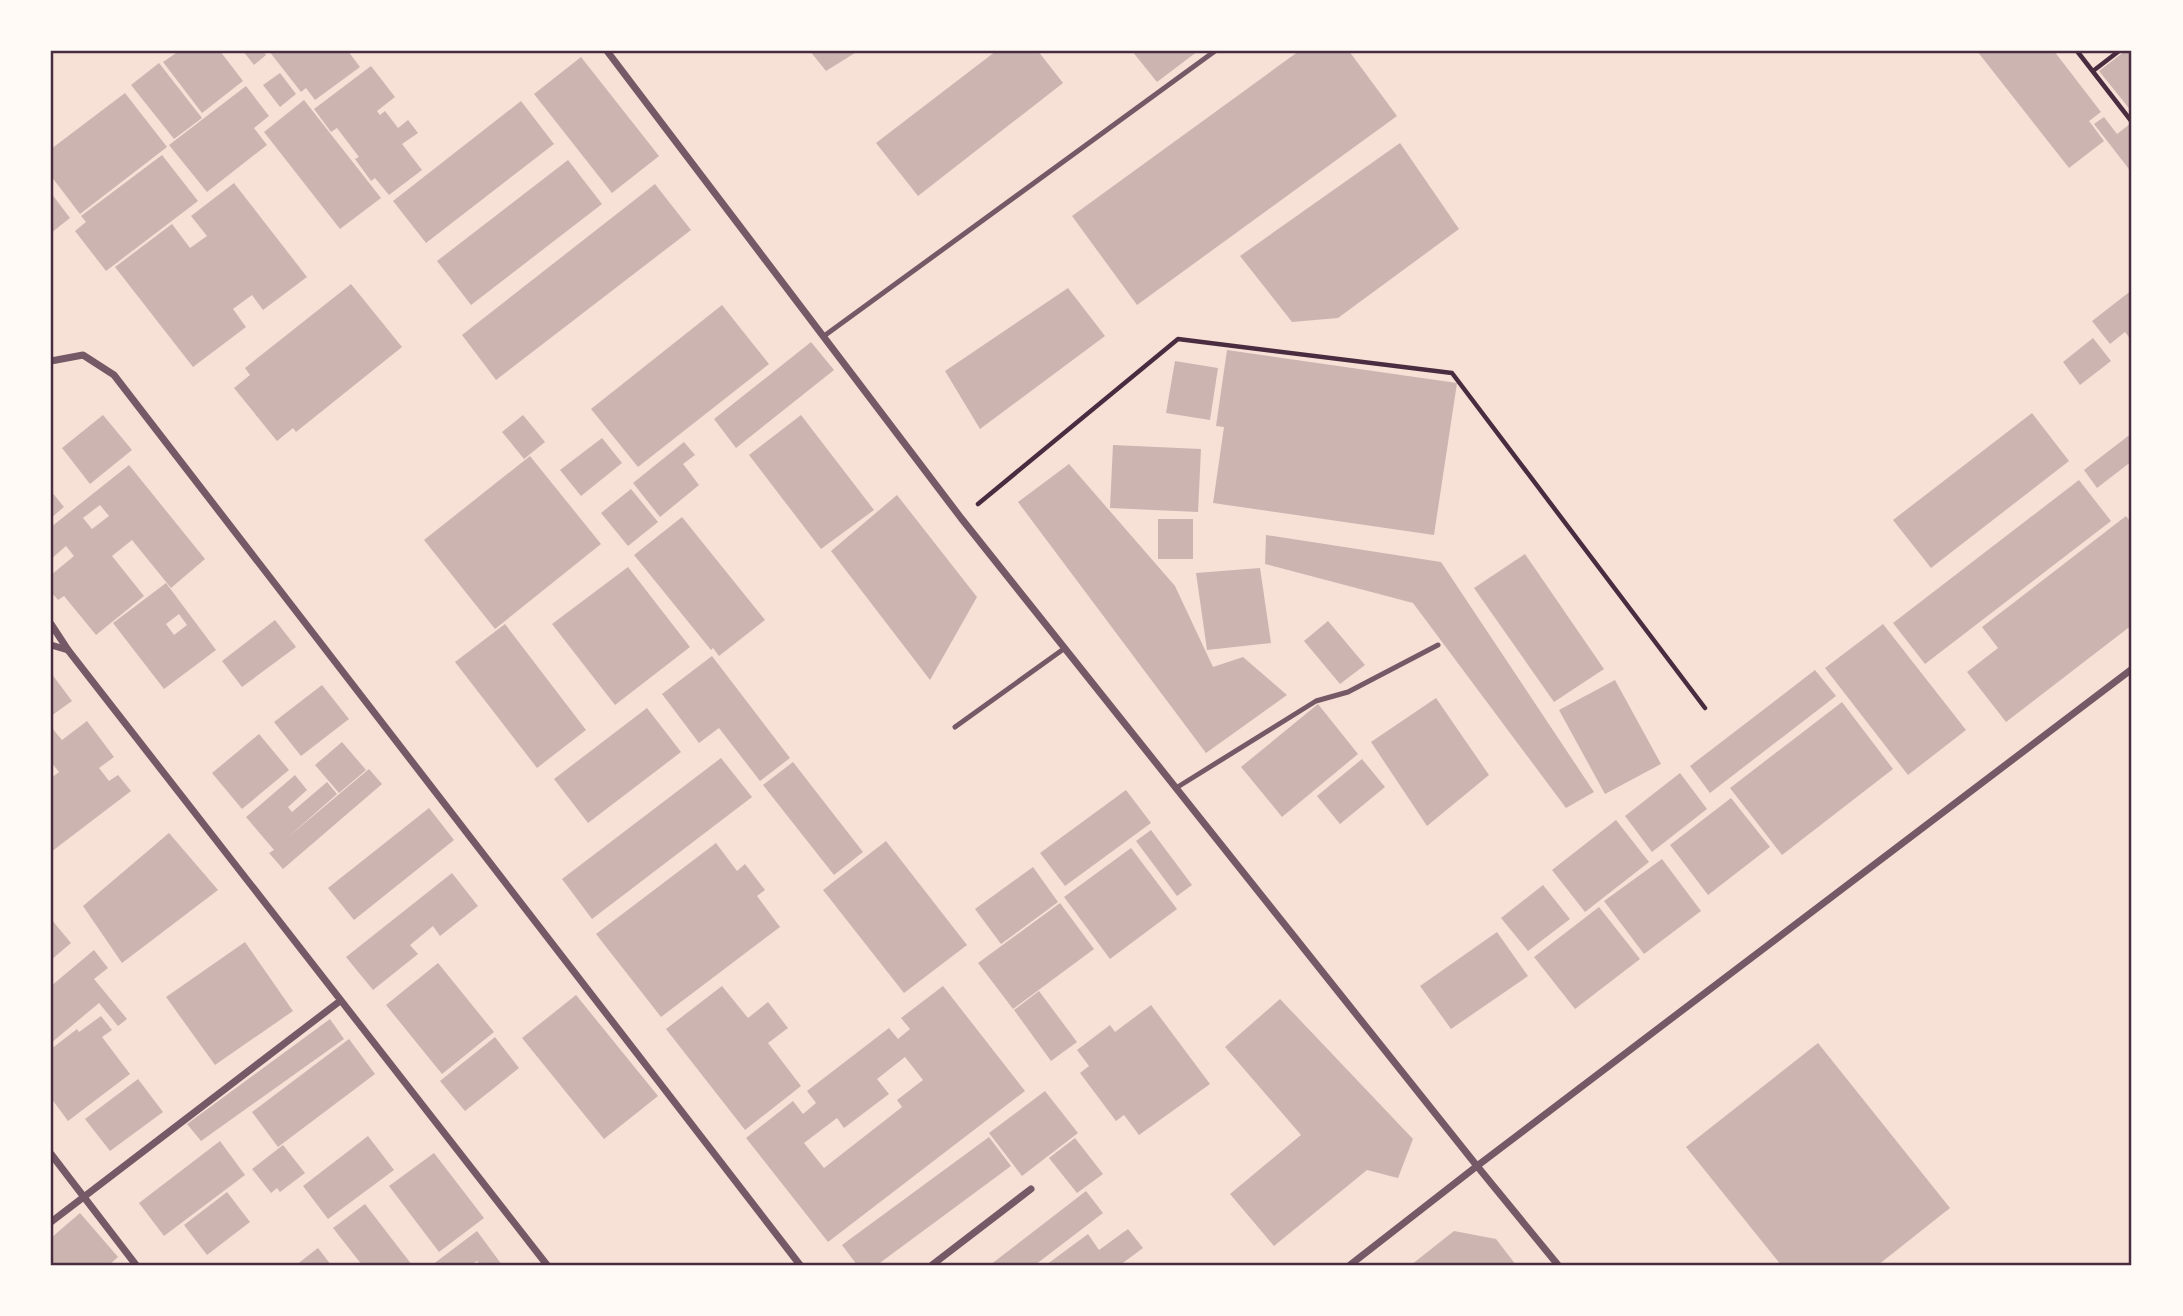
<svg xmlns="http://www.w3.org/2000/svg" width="2183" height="1316" viewBox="0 0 2183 1316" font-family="Poppins,sans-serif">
<rect width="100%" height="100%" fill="#f7e1d7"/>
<g fill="#ccb4b1" fill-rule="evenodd">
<path d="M179,51H220L243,81L202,113L163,62Z"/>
<path d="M243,51H263L266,55L254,65Z"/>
<path d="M269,51H348L360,67L315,100L306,88L301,92Z"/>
<path d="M810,51H858L826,71Z"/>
<path d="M996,51H1038L1063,83L918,196L876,143Z"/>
<path d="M1132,51H1198L1157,82Z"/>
<path d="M1299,51H1349L1397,116L1137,305L1072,216Z"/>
<path d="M1977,51H2054L2101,112L2089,121L2104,141L2069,168Z"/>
<path d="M2125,51H2132V112L2099,71Z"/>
<path d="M581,57L659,156L612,193L534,94Z"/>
<path d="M159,63L202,118L174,139L131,85Z"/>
<path d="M371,66L395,97L377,111L380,115L385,111L398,128L408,120L418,133L402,144L422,170L389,195L375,178L371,181L355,159L359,157L337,128L331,132L314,109Z"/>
<path d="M280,73L296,94L280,107L263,85Z"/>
<path d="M246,86L269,116L254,128L267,145L207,192L169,145Z"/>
<path d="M125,93L167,147L80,214L51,176V149Z"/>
<path d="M304,100L381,198L340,229L264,132Z"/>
<path d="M521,101L554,144L426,243L393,201Z"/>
<path d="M2104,117L2117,134L2130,124L2132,128V173L2094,124Z"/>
<path d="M1400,143L1459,229L1338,318L1292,322L1240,256Z"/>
<path d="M162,155L198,201L106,271L75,231L86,222L81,216Z"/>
<path d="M568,160L602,204L471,305L437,261Z"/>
<path d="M234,183L307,277L263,310L252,295L233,309L246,327L193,367L115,267L172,224L190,248L207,236L191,216Z"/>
<path d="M655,184L691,230L496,380L462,335Z"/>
<path d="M51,193L70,218L51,233Z"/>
<path d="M351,284L402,347L296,432L293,428L277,441L234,388L250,375L245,368Z"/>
<path d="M1068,288L1105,336L980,429L945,371Z"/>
<path d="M2132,290V341L2125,332L2110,344L2092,321Z"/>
<path d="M722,305L769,364L638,467L591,409Z"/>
<path d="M2093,338L2111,361L2080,385L2063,362Z"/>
<path d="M811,342L834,370L736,448L714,419Z"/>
<path d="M1227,350L1457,383L1434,535L1213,503L1224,427L1216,426Z"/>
<path d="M1175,361L1218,368L1210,420L1166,413Z"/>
<path d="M2032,413L2069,461L1931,568L1893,520Z"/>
<path d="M103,415L132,450L90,484L62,448Z"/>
<path d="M523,415L545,442L524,459L502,432Z"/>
<path d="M801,415L874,510L821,549L749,455Z"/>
<path d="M2132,433V461L2097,488L2084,470Z"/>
<path d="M602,438L622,463L581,496L560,470Z"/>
<path d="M684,442L695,455L683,464L699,485L660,517L633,483Z"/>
<path d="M1113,445L1201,449L1198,512L1110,508Z"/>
<path d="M530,456L601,544L495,629L424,540Z"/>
<path d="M1069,464L1175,586L1213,667L1243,657L1287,695L1206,753L1018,502Z"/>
<path d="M129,465L205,559L171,588L132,540L112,556L144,596L96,635L64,596L58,600L51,592V575L74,556L66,546L51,559V527ZM100,505L109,516L92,529L83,518Z"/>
<path d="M2079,480L2111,521L1925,664L1893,623Z"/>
<path d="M631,489L658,522L628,546L601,513Z"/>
<path d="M51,491L64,507L51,518Z"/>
<path d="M897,495L977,597L930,680L831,551Z"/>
<path d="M2126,516L2132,524V625L2006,722L1967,672L1998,648L1982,627Z"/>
<path d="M682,517L765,620L719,656L713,648L711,650L634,555Z"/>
<rect x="1158" y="519" width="35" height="40"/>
<path d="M1266,535L1441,562L1594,792L1566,808L1413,603L1265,564Z"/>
<path d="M1525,554L1604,669L1554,702L1474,588Z"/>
<path d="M628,567L690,647L615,705L552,624Z"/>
<path d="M1260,568L1271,643L1207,650L1196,573Z"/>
<path d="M166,583L216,650L164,689L113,623ZM179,614L187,625L174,635L166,624Z"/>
<path d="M275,620L296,647L242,687L222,661Z"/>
<path d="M1328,621L1365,665L1340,684L1304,641Z"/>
<path d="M505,624L586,730L537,768L455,662Z"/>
<path d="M1883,624L1966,730L1908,775L1825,668Z"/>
<path d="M712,656L790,758L760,781L719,728L699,743L662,694Z"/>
<path d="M1815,670L1836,696L1710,793L1690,766Z"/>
<path d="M51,673L72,701L51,716Z"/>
<path d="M1615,680L1661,764L1605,794L1559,710Z"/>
<path d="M322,685L349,719L301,756L274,722Z"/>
<path d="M1436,698L1489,775L1427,826L1371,742Z"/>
<path d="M1842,702L1893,769L1782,855L1730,788Z"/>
<path d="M1318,704L1358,754L1282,817L1241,767Z"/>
<path d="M647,708L681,752L588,823L554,779Z"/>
<path d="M87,721L114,757L99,768L109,781L118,775L131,791L51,852V778L59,772L51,762V727L62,740Z"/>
<path d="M259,734L289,770L242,809L212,773Z"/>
<path d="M342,742L366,770L339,793L315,765Z"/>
<path d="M721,758L752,797L592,919L562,879Z"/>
<path d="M1362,759L1385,787L1340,824L1317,796Z"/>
<path d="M793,762L863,852L834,875L763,785Z"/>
<path d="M369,769L382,784L283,869L269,853L274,850L246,817L295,775L307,790L288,807L292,812L327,782L337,794L287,838Z"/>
<path d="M1680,773L1707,809L1652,852L1625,816Z"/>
<path d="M1126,790L1151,823L1065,886L1040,853Z"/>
<path d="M1731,798L1770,847L1708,895L1670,845Z"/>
<path d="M429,808L454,840L354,920L328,888Z"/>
<path d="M1616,820L1649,862L1585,912L1552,870Z"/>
<path d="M1151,830L1192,885L1177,896L1136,841Z"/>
<path d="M169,833L218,890L122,963L83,906Z"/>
<path d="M886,841L967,945L904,993L823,890Z"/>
<path d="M716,843L737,871L745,864L765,890L757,896L780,927L661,1017L596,934Z"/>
<path d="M1131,848L1177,909L1110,959L1064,897Z"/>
<path d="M1662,859L1701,911L1644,954L1604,901Z"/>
<path d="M1033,867L1058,902L1001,944L975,909Z"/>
<path d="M452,873L478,906L440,936L433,926L410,945L418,954L373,990L346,957Z"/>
<path d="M1543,885L1570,919L1528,951L1501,918Z"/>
<path d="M1060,903L1094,949L1013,1009L978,963Z"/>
<path d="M1599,907L1640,959L1575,1009L1534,957Z"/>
<path d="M51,919L71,943L51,960Z"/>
<path d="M1497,932L1528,976L1451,1029L1420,986Z"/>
<path d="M245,942L293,1011L215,1065L166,997Z"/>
<path d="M94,950L108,968L94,979L127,1019L118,1026L99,1003L51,1043V986Z"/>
<path d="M438,963L494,1032L442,1074L386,1005Z"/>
<path d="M722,986L748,1018L768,1002L788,1028L768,1043L801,1086L745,1130L666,1029Z"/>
<path d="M943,986L1025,1091L828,1242L746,1138L793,1101L803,1114L816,1103L807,1091L889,1028L898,1039L910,1029L901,1018ZM905,1057L923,1080L897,1100L902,1107L824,1168L804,1143L837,1118L844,1128L889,1094L877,1079Z"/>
<path d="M1039,991L1077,1042L1051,1061L1014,1010Z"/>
<path d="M576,995L658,1096L604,1139L522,1038Z"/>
<path d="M1280,999L1413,1139L1398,1178L1367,1170L1274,1246L1230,1194L1301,1135L1225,1047Z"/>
<path d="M1151,1005L1210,1084L1139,1135L1124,1115L1116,1121L1080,1073L1089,1066L1077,1050L1110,1025L1115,1032Z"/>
<path d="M101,1016L112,1030L102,1037L130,1074L68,1121L51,1098V1049L77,1029L79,1032Z"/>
<path d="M330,1019L344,1039L201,1141L187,1124Z"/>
<path d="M495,1037L519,1068L465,1111L440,1081Z"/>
<path d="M349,1039L375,1074L278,1147L252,1112Z"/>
<path d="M1818,1043L1950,1208L1878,1265H1781L1686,1147Z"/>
<path d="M138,1079L163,1112L110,1151L85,1119Z"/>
<path d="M1045,1091L1078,1133L1022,1176L989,1133Z"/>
<path d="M368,1136L394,1170L328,1219L303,1186Z"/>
<path d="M989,1137L1011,1166L877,1265H857L842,1245Z"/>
<path d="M1075,1138L1103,1174L1077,1193L1049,1158Z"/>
<path d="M220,1141L245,1175L164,1236L139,1203Z"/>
<path d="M283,1145L305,1173L280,1192L277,1188L271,1193L252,1169Z"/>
<path d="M434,1153L484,1218L439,1252L389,1186Z"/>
<path d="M1086,1191L1103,1213L1035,1265H990Z"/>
<path d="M227,1192L250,1222L207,1255L184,1225Z"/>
<path d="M365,1204L412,1265H362L333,1228Z"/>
<path d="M80,1213L118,1257L109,1265H51V1238Z"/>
<path d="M1128,1229L1143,1248L1120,1265H1046L1088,1234L1099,1250Z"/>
<path d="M477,1231L502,1265H480L477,1261L471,1265H432Z"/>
<path d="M1454,1231L1496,1239L1516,1265H1411Z"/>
<path d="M318,1248L331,1265H296Z"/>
</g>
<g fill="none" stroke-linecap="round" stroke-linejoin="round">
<g stroke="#4a2c40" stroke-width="4.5">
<path d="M2077,51L2132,122"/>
<path d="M2093,71L2119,51"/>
<path d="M978,504L1178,339L1452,373L1705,708"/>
</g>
<g stroke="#755966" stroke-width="5">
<path d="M824,336L1215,51"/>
<path d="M955,727L1065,648"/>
<path d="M1176,788L1316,701L1348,692L1438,645"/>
</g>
<g stroke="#755966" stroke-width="7">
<path d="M607,51L961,518L1477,1166L1558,1265"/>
<path d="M51,361L83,355L114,375L800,1265"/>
<path d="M51,624L68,650"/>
<path d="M51,645L68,650L547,1265"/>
<path d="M51,1154L136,1265"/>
<path d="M51,1222L340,1001"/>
<path d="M932,1265L1031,1189"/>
<path d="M1350,1265L1477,1166L2132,669"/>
</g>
</g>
<rect width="2183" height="1316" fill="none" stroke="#fffaf5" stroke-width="105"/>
<rect x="52" y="52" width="2078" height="1212" fill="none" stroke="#4a2c40" stroke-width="2.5"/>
</svg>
